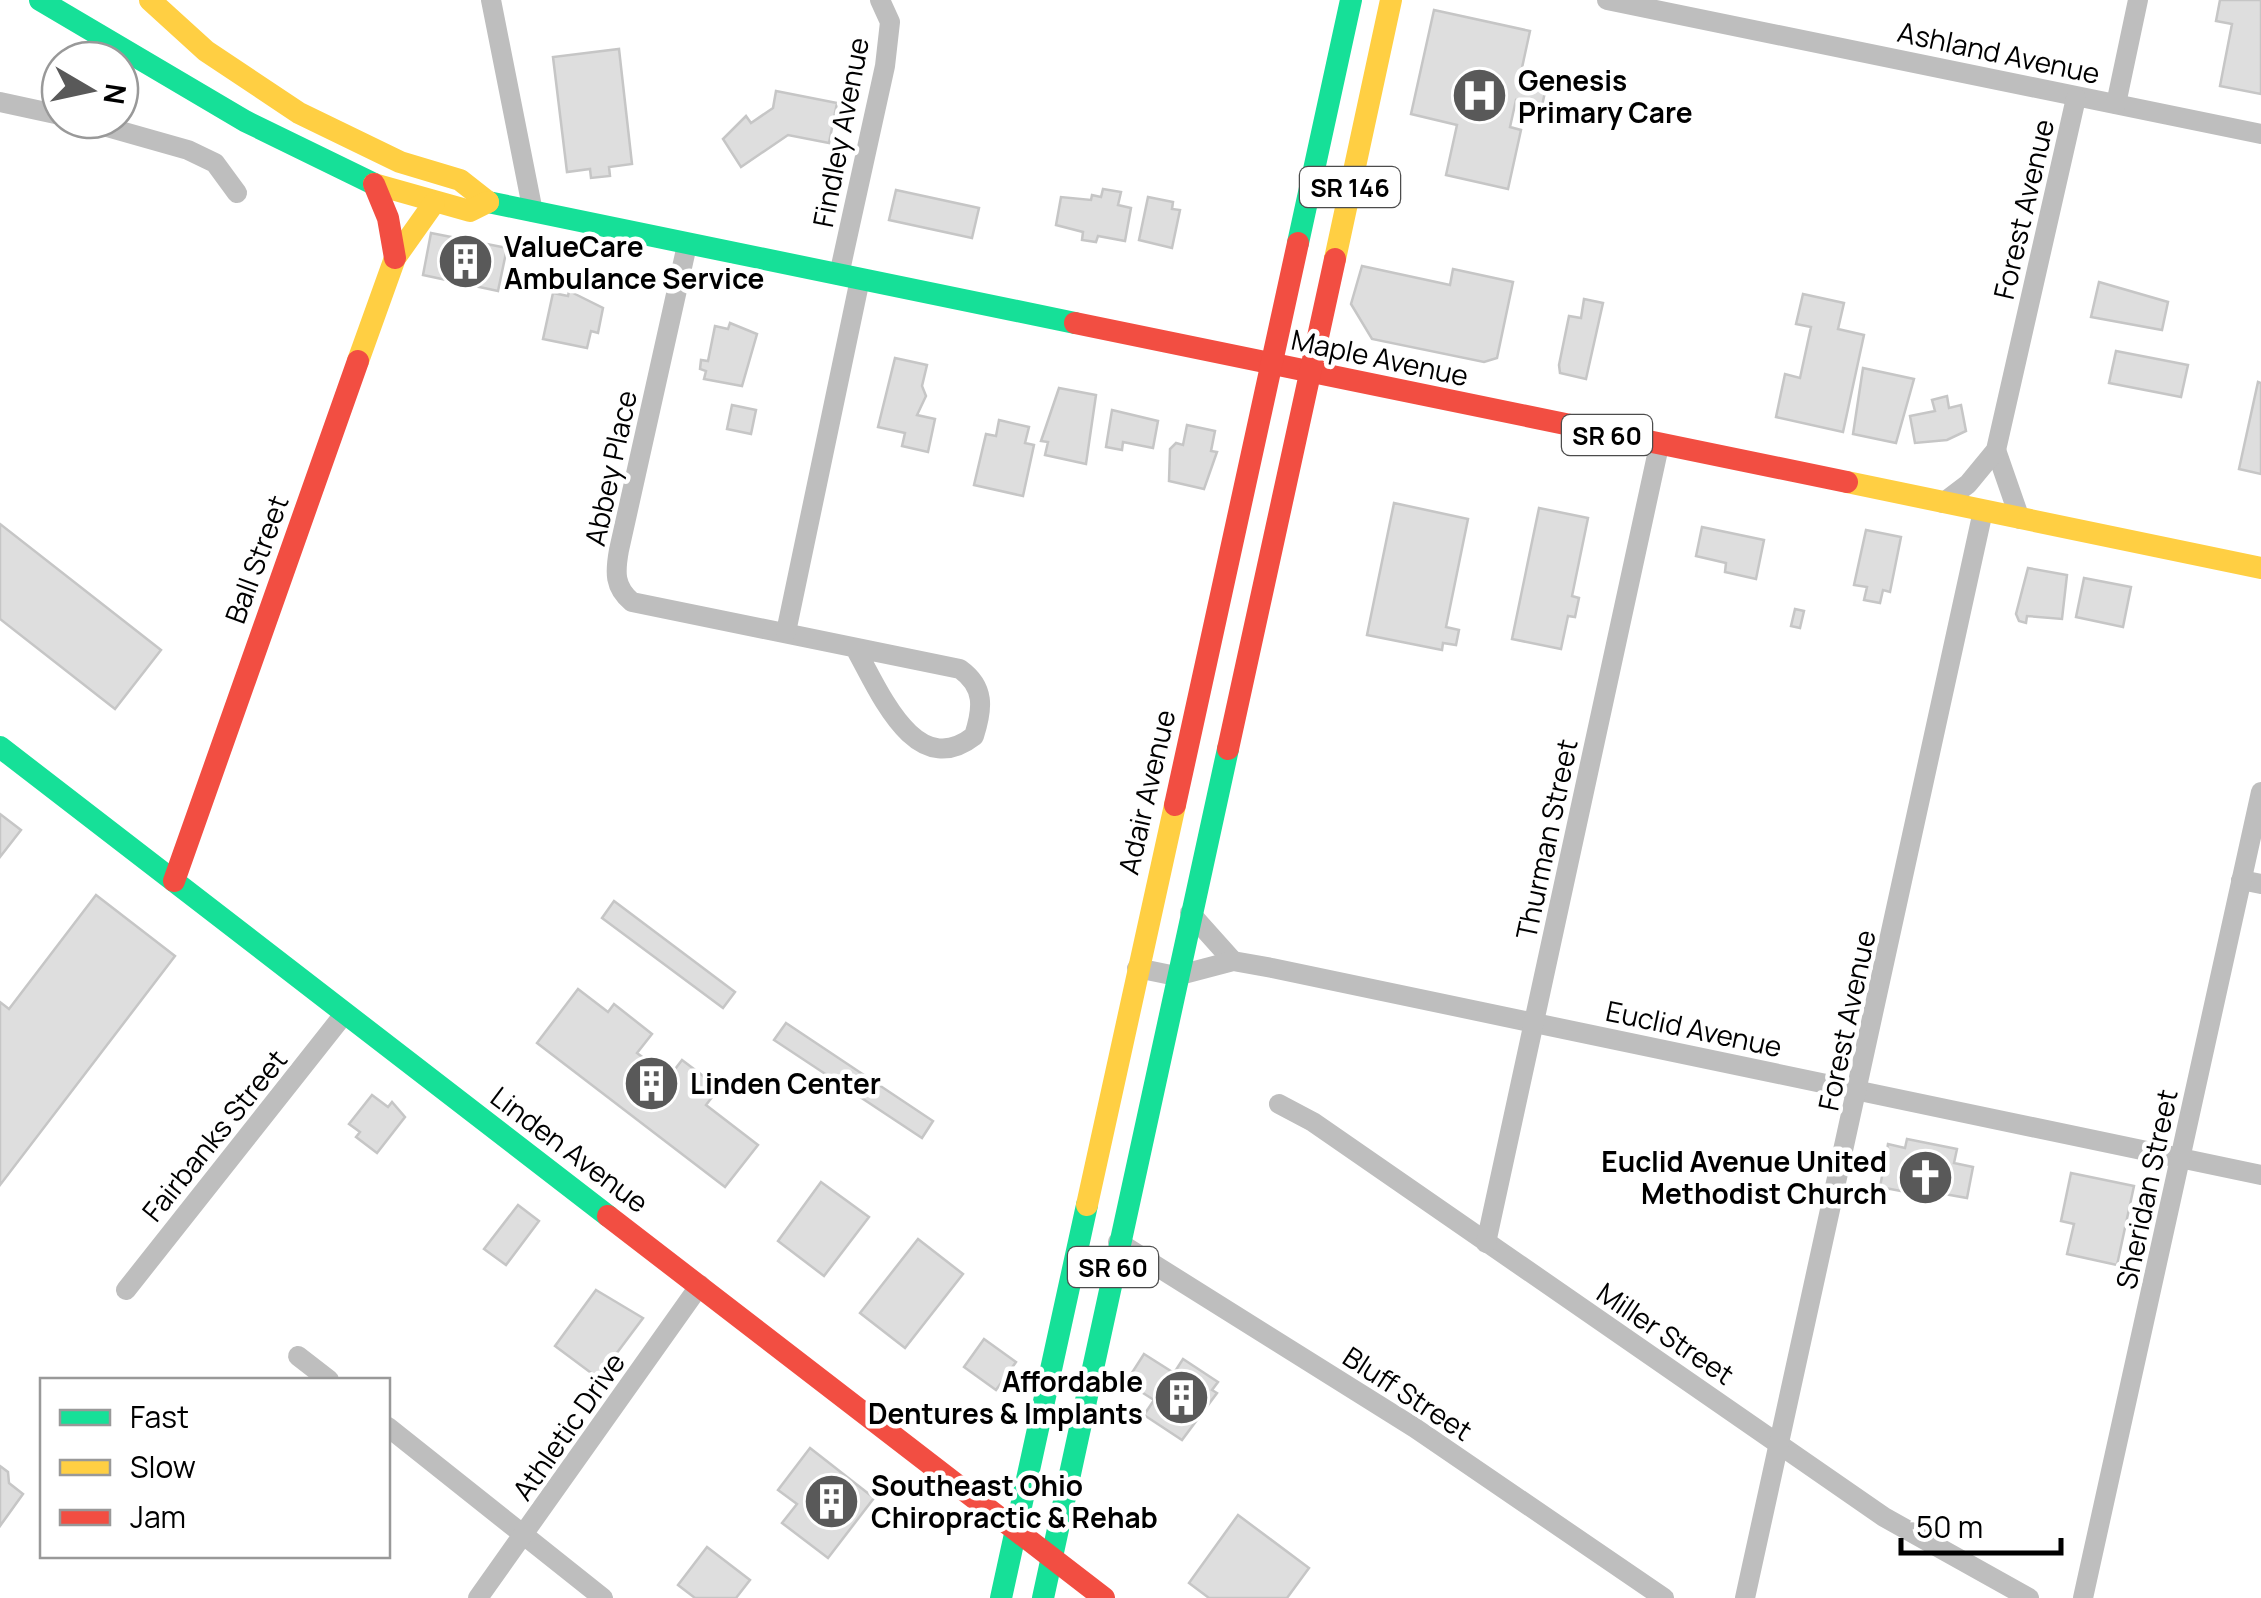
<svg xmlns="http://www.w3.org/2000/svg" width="2261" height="1598" viewBox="0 0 2261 1598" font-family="Manrope,sans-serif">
<rect width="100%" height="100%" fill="#fff"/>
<g fill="#dedede" stroke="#c6c6c6" stroke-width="2.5">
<path d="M2220,0H2261V94L2220,86L2232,24L2216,21Z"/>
<path d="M1434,10L1530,31L1518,86L1545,92L1542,106L1516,100L1510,127L1521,130L1508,189L1446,175L1457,125L1411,114Z"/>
<path d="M619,49L632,164L609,167L610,176L591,178L590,169L567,172L553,57Z"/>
<path d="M776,91L837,103L829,143L788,135L741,167L723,139L746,116L751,123L773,108Z"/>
<path d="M1103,189L1121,192L1118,205L1131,208L1125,241L1098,236L1096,242L1082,240L1083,232L1056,225L1061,197L1091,200L1092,195L1101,197Z"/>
<path d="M896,190L979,208L972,238L889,220Z"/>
<path d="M1148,197L1173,202L1172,209L1180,210L1172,248L1139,240Z"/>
<path d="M431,233L507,248L498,291L423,275Z"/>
<path d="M1362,266L1450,285L1453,269L1513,282L1497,358L1484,362L1372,339L1351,304Z"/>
<path d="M2099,282L2168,302L2162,330L2091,317Z"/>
<path d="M569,291L603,308L598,333L591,331L587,348L543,339L553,293L568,296Z"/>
<path d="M1803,294L1844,303L1838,329L1864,335L1843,432L1776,417L1785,374L1800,378L1811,327L1796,324Z"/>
<path d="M1584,299L1603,303L1586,379L1560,373L1559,365L1569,316L1581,318Z"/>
<path d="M730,323L757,334L742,386L704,379L706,371L700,369L701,360L708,361L715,326L728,329Z"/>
<path d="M2116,351L2188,365L2181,397L2109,383Z"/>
<path d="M895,358L927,365L922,386L926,396L917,415L935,419L928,452L902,446L905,433L878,427Z"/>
<path d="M1863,368L1914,379L1896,443L1853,434Z"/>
<path d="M2258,382L2261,383V474L2239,469Z"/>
<path d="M1059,388L1096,395L1086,464L1045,455L1048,442L1041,441Z"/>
<path d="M1947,396L1949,408L1961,405L1966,431L1947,440L1915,443L1910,416L1935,411L1932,400Z"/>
<path d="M732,405L756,410L751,434L727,429Z"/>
<path d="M1112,410L1158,421L1153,448L1123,442L1122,450L1106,447Z"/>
<path d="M999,420L1029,427L1025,443L1034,445L1023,496L974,485L986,434L996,436Z"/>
<path d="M1187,425L1215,431L1211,451L1217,452L1204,489L1169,481L1170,449L1176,443L1183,445Z"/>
<path d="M1394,503L1468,519L1446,627L1459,630L1456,645L1443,643L1442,650L1367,635Z"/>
<path d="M1539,508L1588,518L1572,596L1579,598L1575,617L1568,616L1561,649L1512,639Z"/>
<path d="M0,524L161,650L115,709L0,619Z"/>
<path d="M1702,527L1764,540L1756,579L1725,572L1726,563L1696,556Z"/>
<path d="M1866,530L1901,537L1890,592L1883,590L1880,603L1864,600L1867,587L1854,585Z"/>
<path d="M2028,568L2067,575L2062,619L2027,616L2026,623L2019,621L2016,614Z"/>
<path d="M2084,578L2131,587L2123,627L2076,617Z"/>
<path d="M1795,609L1804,611L1800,628L1791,626Z"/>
<path d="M0,814L21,830L0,857Z"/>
<path d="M96,895L175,956L0,1185V1002L9,1009Z"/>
<path d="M614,901L735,992L723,1008L602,918Z"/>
<path d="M578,989L608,1012L614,1004L652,1034L637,1053L669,1077L682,1060L719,1088L706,1105L758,1145L725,1187L537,1043Z"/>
<path d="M786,1023L933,1121L922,1138L774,1040Z"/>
<path d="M372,1095L388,1107L392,1102L405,1117L377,1153L356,1137L360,1132L349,1124Z"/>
<path d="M1907,1139L1957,1149L1954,1163L1973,1167L1967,1198L1933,1192L1932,1197L1880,1187L1888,1144L1905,1148Z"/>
<path d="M2071,1173L2134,1186L2117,1265L2067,1254L2074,1224L2061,1221Z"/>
<path d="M821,1182L869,1217L824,1276L778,1241Z"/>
<path d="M518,1205L539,1221L506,1265L484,1249Z"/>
<path d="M918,1239L963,1274L905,1348L860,1313Z"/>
<path d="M596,1290L643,1318L598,1378L555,1346Z"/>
<path d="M984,1339L1016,1362L996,1390L964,1367Z"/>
<path d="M1144,1354L1174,1373L1183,1359L1218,1382L1212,1390L1217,1393L1182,1440L1144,1415L1154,1400L1126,1382Z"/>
<path d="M810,1448L874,1498L828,1558L782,1523L797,1504L778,1490Z"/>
<path d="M0,1466L8,1472L9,1483L23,1494L0,1526Z"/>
<path d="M1238,1515L1309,1568L1287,1598H1209L1189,1583Z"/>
<path d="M707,1547L750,1580L736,1598H695L678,1585Z"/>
</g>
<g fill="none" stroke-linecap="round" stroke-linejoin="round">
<g stroke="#bebebe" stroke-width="20">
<path d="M491,0L533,212"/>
<path d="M1607,0L2261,134"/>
<path d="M0,102L60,115"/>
<path d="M2116,104L2138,0"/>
<path d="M82,120L188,150L215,163L237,193"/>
<path d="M687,245L619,550C615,572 614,587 632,602L960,669C985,687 983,708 974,736C915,782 879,690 855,648"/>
<path d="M839,275L885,66L890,22L880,0"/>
<path d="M1996,450L2020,519"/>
<path d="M1943,503L1968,484L1996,450L2076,98"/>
<path d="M786,632L860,279"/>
<path d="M2241,880L2261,884"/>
<path d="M1190,913L1233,961"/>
<path d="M1137,968L1176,976L1233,961L1272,968L2261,1175"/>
<path d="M1279,1104L1313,1122L1884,1517L2029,1598"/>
<path d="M1118,1242L1415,1428L1664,1598"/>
<path d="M1486,1243L1659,446"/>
<path d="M126,1290L345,1013"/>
<path d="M298,1356L329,1380"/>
<path d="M388,1427L603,1598"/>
<path d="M478,1598L700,1285"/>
<path d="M1745,1598L1983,511"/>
<path d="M2083,1598L2261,792"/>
</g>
<g stroke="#16e098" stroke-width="22">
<path d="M40,0L245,121L374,184"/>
<path d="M488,202L1075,323"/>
<path d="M1298,243L1351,0"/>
<path d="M0,747L608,1216"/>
<path d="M1001,1598L1087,1205"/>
<path d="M1043,1598L1228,749"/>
</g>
<g stroke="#ffcf43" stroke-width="22">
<path d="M150,0L206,51L299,113L400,162L460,180L488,202"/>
<path d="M374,184L470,211L488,202"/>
<path d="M1335,259L1391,0"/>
<path d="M358,361L395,258L434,203"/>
<path d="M1847,482L2261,568"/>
<path d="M1087,1205L1175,805"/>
</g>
<g stroke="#f24e42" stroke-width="22">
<path d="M374,184L388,218L395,258"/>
<path d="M1075,323L1847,482"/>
<path d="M1228,749L1335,259"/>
<path d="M1175,805L1298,243"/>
<path d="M174,881L358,361"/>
<path d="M608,1216L1104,1598"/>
</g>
</g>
<defs>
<symbol id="hospital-disc" viewBox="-11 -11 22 22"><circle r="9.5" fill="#595959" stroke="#fff"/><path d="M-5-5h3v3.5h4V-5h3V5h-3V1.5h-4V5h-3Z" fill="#fff"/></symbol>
<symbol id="building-disc" viewBox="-11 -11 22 22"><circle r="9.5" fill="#595959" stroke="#fff"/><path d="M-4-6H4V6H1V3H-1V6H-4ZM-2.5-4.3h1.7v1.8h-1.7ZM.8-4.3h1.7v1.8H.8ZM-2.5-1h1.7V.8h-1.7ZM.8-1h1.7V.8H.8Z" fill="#fff"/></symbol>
<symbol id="church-disc" viewBox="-11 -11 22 22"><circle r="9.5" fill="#595959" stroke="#fff"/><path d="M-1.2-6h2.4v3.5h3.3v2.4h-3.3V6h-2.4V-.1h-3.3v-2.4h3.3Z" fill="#fff"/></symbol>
</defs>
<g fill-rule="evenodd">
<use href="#hospital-disc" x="1448" y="64" width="63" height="63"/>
<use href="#building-disc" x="434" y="230" width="63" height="63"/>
<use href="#building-disc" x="620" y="1052" width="63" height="63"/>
<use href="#church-disc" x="1894" y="1146" width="63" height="63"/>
<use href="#building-disc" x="1150" y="1366" width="63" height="63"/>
<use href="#building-disc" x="800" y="1470" width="63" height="63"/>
</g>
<g text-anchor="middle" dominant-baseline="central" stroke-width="9" stroke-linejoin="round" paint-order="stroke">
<g fill="#fff" stroke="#4c4c4c" stroke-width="2.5">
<rect x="1300" y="167" width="100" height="40" rx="8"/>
<rect x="1562" y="415" width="90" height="40" rx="8"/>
<rect x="1068" y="1247" width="90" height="40" rx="8"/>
</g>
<g font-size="25" font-weight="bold" fill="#000">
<text x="1350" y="187">SR 146</text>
<text x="1607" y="435">SR 60</text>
<text x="1113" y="1267">SR 60</text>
</g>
<g font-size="28" fill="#000" stroke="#fff">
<text transform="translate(1999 52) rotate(12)">Ashland Avenue</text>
<text transform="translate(840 132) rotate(-79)">Findley Avenue</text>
<text transform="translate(2023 209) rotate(-77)">Forest Avenue</text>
<text transform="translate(1380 357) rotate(12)">Maple Avenue</text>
<text transform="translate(610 468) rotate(-78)">Abbey Place</text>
<text transform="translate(256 559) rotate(-70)">Ball Street</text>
<text transform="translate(1146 792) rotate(-77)">Adair Avenue</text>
<text transform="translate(1546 839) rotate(-78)">Thurman Street</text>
<text transform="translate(1846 1020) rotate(-78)">Forest Avenue</text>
<text transform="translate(1694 1028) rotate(12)">Euclid Avenue</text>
<text transform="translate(214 1135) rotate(-51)">Fairbanks Street</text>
<text transform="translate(570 1149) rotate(37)">Linden Avenue</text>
<text transform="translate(2146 1189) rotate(-78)">Sheridan Street</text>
<text transform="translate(1666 1333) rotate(34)">Miller Street</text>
<text transform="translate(1408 1393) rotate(33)">Bluff Street</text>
<text transform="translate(568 1426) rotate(-55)">Athletic Drive</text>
</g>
<g font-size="28" font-weight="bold" fill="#000" stroke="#fff" text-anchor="start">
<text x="1518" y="80">Genesis<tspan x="1518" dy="32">Primary Care</tspan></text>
<text x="504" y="246">ValueCare<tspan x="504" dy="32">Ambulance Service</tspan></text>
<text x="690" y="1083">Linden Center</text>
<text x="1887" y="1161" text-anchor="end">Euclid Avenue United<tspan x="1887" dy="32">Methodist Church</tspan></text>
<text x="1143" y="1381" text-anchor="end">Affordable<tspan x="1143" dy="32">Dentures &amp; Implants</tspan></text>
<text x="871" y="1485">Southeast Ohio<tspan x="871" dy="32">Chiropractic &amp; Rehab</tspan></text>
</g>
</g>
<rect x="40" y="1378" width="350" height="180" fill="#ffffff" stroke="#999999" stroke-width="2.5"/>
<rect x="60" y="1410" width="50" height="15" fill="#16e098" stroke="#999999" stroke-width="2.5"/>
<text x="130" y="1428" font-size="30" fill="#000000">Fast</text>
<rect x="60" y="1460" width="50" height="15" fill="#ffcf43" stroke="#999999" stroke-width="2.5"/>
<text x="130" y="1478" font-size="30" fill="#000000">Slow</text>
<rect x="60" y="1510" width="50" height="15" fill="#f24e42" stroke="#999999" stroke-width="2.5"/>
<text x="130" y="1528" font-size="30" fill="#000000">Jam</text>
<g transform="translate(90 90) rotate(99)"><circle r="48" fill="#ffffff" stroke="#999999" stroke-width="2.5"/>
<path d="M0-8L18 38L0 25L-18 38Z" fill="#595959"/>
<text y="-15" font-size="28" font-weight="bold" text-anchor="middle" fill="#000000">N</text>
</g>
<path d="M1901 1538v15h160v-15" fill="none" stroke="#000000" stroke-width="5"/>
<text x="1916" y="1538" font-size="30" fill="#000000" stroke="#ffffff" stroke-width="8" paint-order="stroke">50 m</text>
</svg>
